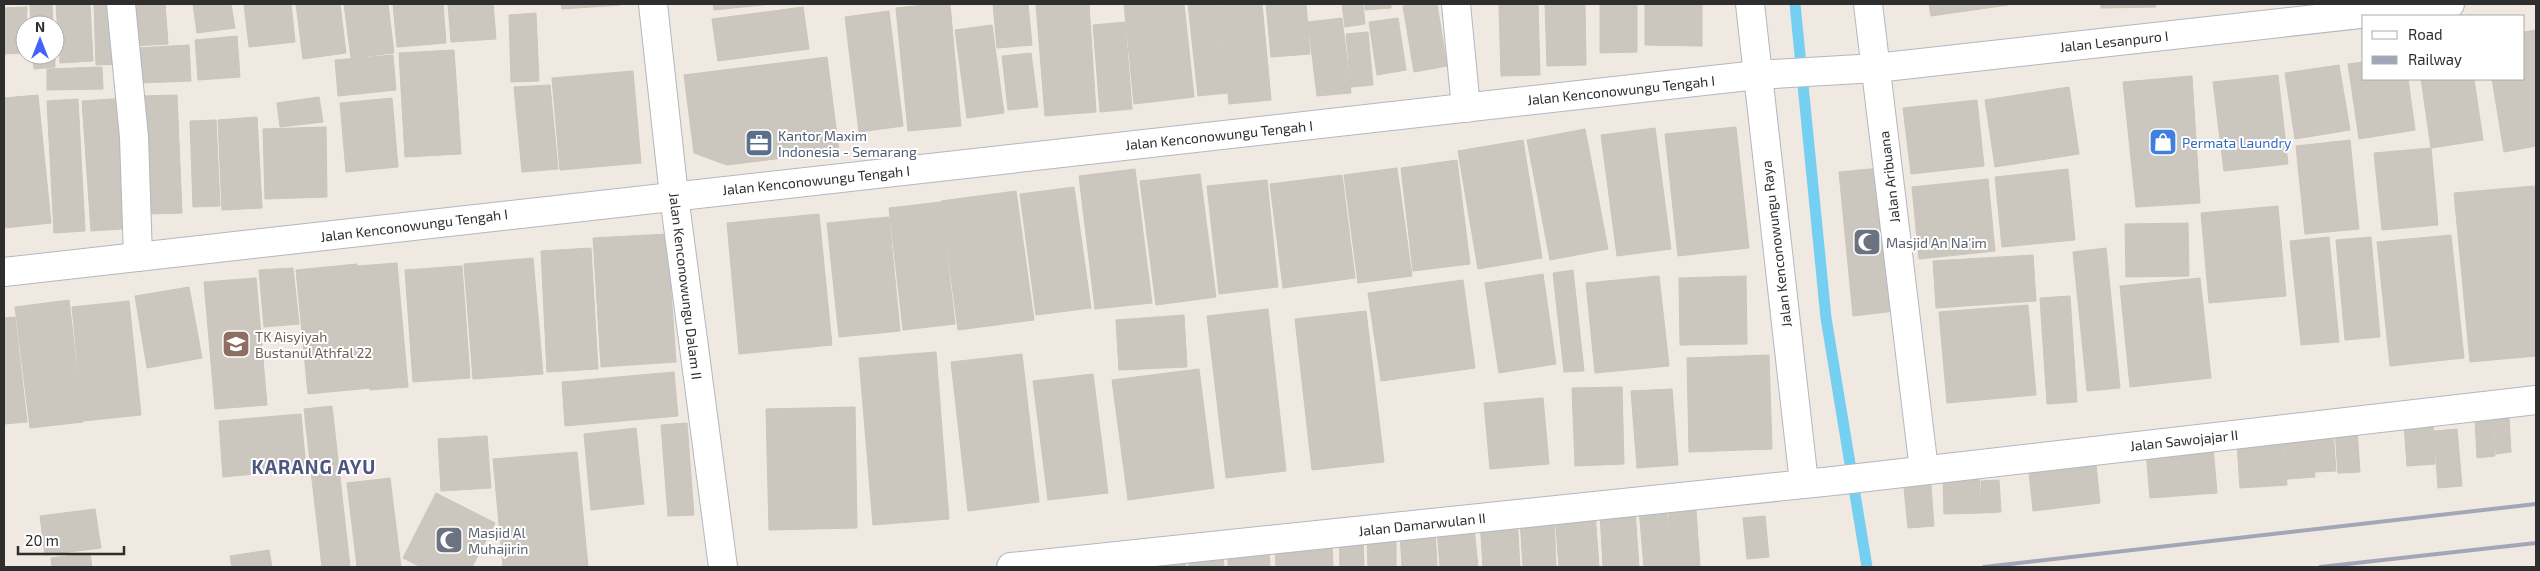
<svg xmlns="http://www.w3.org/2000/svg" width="2540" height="571" viewBox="0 0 2540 571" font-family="'Exo 2',sans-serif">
<rect width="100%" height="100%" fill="#efe9e1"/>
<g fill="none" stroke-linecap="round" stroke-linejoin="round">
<path stroke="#75cff0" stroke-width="11" d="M1795,4L1826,318L1867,567"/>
</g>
<g fill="#cbc7bf" stroke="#cbc5ba">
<path d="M30,4H52L53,25H31Z"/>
<path d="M56,4H90L93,61L60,63Z"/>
<path d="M94,4H119L121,64L96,65Z"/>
<path d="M128,4H165L168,44L132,46Z"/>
<path d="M193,4H231L235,28L197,33Z"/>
<path d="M244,4H291L295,42L249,47Z"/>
<path d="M296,4H340L346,53L303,59Z"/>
<path d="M344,4H388L394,53L351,58Z"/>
<path d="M393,4H443L446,43L397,47Z"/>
<path d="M448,4H493L496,39L451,42Z"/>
<path d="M561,4H620V5L562,9Z"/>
<path d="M713,4H772L714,10Z"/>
<path d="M935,4H950L961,126L908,131L896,8Z"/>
<path d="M993,4H1028L1032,45L997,48Z"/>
<path d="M1036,4H1089L1096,112L1045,116Z"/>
<path d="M1124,4H1184L1194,97L1134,104Z"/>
<path d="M1188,4H1218L1227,93L1198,96Z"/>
<path d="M1219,4H1262L1271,100L1229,104Z"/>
<path d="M1266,4H1306L1310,54L1271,57Z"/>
<path d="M1342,4H1363L1365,24L1345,27Z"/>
<path d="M1365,4H1391V8L1365,10Z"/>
<path d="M1416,4H1437L1447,66L1414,72L1403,6Z"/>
<path d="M1499,4H1538L1540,75L1501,76Z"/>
<path d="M1545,4H1585L1586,65L1547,66Z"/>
<path d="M1600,4H1637V52L1600,53Z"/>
<path d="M1645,4H1702V46L1645,45Z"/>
<path d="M1929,4H2008V5L1931,16Z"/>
<path d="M2101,4H2155L2156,7L2101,8Z"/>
<path d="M27,7L25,53L4,54V8Z"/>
<path d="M803,7L809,49L718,61L712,19Z"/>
<path d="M889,11L903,126L859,132L845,17Z"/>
<path d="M536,13L539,81L511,82L509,15Z"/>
<path d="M1342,18L1351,93L1317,96L1308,22Z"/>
<path d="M1398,18L1406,70L1377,75L1369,22Z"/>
<path d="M1125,22L1132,109L1100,112L1093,25Z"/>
<path d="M992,25L1004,113L967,118L955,30Z"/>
<path d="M2536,30V146L2504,152L2492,79H2524V32Z"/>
<path d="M1368,32L1373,85L1351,87L1346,34Z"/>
<path d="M237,36L240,77L198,80L195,40Z"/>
<path d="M189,45L191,81L138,83L136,48Z"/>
<path d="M454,50L461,154L405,157L399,53Z"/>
<path d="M1031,53L1038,107L1008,110L1002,56Z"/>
<path d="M33,55H55V67L34,69Z"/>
<path d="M393,55L396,90L338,96L335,60Z"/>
<path d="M827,57L839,151L727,165L694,153L684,75Z"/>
<path d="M2364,62V79H2408L2415,130L2359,139L2348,64Z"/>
<path d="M2339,65L2350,130L2295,139L2285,73Z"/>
<path d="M102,67L103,89L47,90V69Z"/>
<path d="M633,71L641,163L560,170L552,78Z"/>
<path d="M2278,75L2288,164L2224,171L2213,82Z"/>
<path d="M2192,76L2200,203L2136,207L2123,82Z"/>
<path d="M2421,79H2474L2483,140L2431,148Z"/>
<path d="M550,85L558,169L522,172L514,87Z"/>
<path d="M2069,87L2079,154L1995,167L1985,100Z"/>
<path d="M38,95L51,223L4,228V98Z"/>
<path d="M177,95L182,213L146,214L141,96Z"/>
<path d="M319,97L323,122L280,127L277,103Z"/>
<path d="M128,98L136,228L91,231L82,101Z"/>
<path d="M392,98L398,167L346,172L340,103Z"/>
<path d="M78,99L85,231L54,233L47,101Z"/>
<path d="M1977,100L1984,166L1911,174L1903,108Z"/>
<path d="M257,117L262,208L222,210L218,120Z"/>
<path d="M216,120L220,206L193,207L190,121Z"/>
<path d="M326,127L327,197L265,199L263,129Z"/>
<path d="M1736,127L1749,248L1678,256L1665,134Z"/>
<path d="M1655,128L1671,249L1617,256L1601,135Z"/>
<path d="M1585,129L1608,249L1550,260L1527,140Z"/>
<path d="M1523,140L1542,258L1478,269L1458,151Z"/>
<path d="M2350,140L2359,229L2305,234L2296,146Z"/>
<path d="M2431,148L2438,225L2382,230L2374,153Z"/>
<path d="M1457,160L1470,264L1413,271L1401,168Z"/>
<path d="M1397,168L1412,276L1358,283L1344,175Z"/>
<path d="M1881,168L1895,311L1853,316L1839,172Z"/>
<path d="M1135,169L1152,303L1095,309L1079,176Z"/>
<path d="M2068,169L2075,240L2002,247L1995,177Z"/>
<path d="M1200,174L1216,297L1156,305L1140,181Z"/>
<path d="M1342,175L1355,278L1283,288L1270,184Z"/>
<path d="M1988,179L1995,251L1919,259L1912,187Z"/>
<path d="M1267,180L1278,287L1219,294L1207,186Z"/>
<path d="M2534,186L2536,207V356L2470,362L2454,193Z"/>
<path d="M1074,187L1091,308L1036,315L1020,194Z"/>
<path d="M1016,191L1034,320L958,330L941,201Z"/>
<path d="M941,202L955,324L903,330L889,208Z"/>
<path d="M2278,206L2286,296L2209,303L2201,213Z"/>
<path d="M819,214L832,345L739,354L727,223Z"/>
<path d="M889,217L900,331L839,337L827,223Z"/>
<path d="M2188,223L2189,276L2126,277L2125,224Z"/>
<path d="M667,234L676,362L601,367L593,238Z"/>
<path d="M2451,235L2464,358L2390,366L2377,242Z"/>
<path d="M2329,237L2339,342L2301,345L2290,241Z"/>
<path d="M2371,237L2380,337L2345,340L2336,240Z"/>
<path d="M591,248L598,369L547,372L541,251Z"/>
<path d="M2106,248L2120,388L2087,391L2073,252Z"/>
<path d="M2033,255L2036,301L1936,308L1933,261Z"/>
<path d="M533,258L543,374L473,379L464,264Z"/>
<path d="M397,263L408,387L370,390L358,266Z"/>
<path d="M357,264L370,388L308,394L296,270Z"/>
<path d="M462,266L470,378L413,382L405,270Z"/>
<path d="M293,268L299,324L264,327L259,270Z"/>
<path d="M1573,270L1584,371L1564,372L1553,273Z"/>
<path d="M1543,274L1556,364L1499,373L1485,283Z"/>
<path d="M1659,276L1669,366L1595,373L1586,283Z"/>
<path d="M1746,276L1747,344L1680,345L1679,278Z"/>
<path d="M256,278L267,405L215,409L204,282Z"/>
<path d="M2200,278L2211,378L2130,387L2120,286Z"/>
<path d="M1463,280L1475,368L1381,381L1368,293Z"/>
<path d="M189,287L202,358L147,368L135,296Z"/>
<path d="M2070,296L2077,402L2047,404L2040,298Z"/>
<path d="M69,300L83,422L30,428L15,307Z"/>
<path d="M129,301L141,415L83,421L72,307Z"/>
<path d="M2028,305L2036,395L1947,403L1939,312Z"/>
<path d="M1268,309L1286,471L1226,478L1207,316Z"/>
<path d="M1366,311L1384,462L1312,470L1295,319Z"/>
<path d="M1184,315L1187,367L1119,370L1116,320Z"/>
<path d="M15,317L27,422L4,424V318Z"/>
<path d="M936,352L949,519L873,525L859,358Z"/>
<path d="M1022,354L1039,502L968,511L951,362Z"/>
<path d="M1769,355L1772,449L1689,452L1687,358Z"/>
<path d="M1199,369L1214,488L1128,500L1112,380Z"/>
<path d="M674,372L678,416L565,426L562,382Z"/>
<path d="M1093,374L1108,493L1048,500L1033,381Z"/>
<path d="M1622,387L1624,464L1575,466L1572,388Z"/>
<path d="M1672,389L1678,465L1637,468L1631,391Z"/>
<path d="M1543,398L1549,464L1490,469L1484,403Z"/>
<path d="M332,406L350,567H322L304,409Z"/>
<path d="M855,407L857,528L769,530L766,409Z"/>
<path d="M301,414L306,469L223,477L219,421Z"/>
<path d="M2509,417L2511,452L2496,454L2494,418Z"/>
<path d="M2493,418L2495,456L2477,458L2475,419Z"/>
<path d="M2433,421L2435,464L2407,466L2404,423Z"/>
<path d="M687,423L694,515L668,516L661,425Z"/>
<path d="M636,428L644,504L591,510L584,434Z"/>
<path d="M2357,429L2360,472L2338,473L2335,431Z"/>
<path d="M2457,429L2462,486L2438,488L2434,431Z"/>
<path d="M2333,431L2336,471L2315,472L2312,433Z"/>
<path d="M2311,432L2315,477L2287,479L2284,435Z"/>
<path d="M487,436L491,488L441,491L438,439Z"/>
<path d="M2283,439L2287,485L2240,488L2237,443Z"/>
<path d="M2213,447L2217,493L2150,498L2146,452Z"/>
<path d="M577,452L588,567H503L493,459Z"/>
<path d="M2096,464L2100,503L2033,511L2029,472Z"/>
<path d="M1979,473L1981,513L1944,514L1943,475Z"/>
<path d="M390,478L401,567H357L347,483Z"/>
<path d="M1999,480L2001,512L1981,513V481Z"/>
<path d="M1931,485L1934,526L1908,528L1904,488Z"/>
<path d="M436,493L495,523L472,567H421L403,558Z"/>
<path d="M1666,506L1672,567H1644L1639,509Z"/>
<path d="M95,509L101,548L45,555L40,516Z"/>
<path d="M1696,510L1700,567H1672L1668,512Z"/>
<path d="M1635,511L1639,567H1603L1600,513Z"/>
<path d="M1595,512L1599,567H1559L1555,515Z"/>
<path d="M1765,516L1769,557L1747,559L1743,518Z"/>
<path d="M1554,517L1556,567H1523L1520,519Z"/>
<path d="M1517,518L1520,567H1483L1480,520Z"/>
<path d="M1474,528L1478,567H1440L1437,530Z"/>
<path d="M1435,530L1437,567H1402L1400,532Z"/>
<path d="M1339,536H1363L1364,567H1340Z"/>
<path d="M1367,538H1396V567H1368Z"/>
<path d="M1332,545L1333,567H1276L1275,548Z"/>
<path d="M269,550L272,567H232L230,556Z"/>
<path d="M1269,551L1270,567H1228V552Z"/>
<path d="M90,553L92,567H52L51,558Z"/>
<path d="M1223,556L1224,567H1189L1188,559Z"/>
<path d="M1185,559L1186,567H1154V561Z"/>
</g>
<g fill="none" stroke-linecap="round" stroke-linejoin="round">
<defs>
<g id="street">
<path d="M121,4L134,137L138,257"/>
<path d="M653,4L674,196L723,567"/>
<path d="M1456,4L1466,108"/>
<path d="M1750,4L1804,483"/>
<path d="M1868,4L1924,470"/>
<path d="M4,272L1757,75L1876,68L2450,4"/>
<path d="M1011,567L1833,481L2536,400"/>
</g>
</defs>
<use href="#street" stroke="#b4b7c1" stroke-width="30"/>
<use href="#street" stroke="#fff" stroke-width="28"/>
<g stroke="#a3a6b8" stroke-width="4">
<path d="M1984,567L2536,504"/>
<path d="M2320,567L2536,543"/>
</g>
</g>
<defs>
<symbol id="shop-square" viewBox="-11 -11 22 22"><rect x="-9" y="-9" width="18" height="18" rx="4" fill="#3f7fe0" stroke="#fff"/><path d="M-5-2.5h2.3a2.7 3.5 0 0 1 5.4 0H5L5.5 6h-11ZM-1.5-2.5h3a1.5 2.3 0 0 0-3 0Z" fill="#fff"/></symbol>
<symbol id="office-square" viewBox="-11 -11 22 22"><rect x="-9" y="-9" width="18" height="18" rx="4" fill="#5c6f8a" stroke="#fff"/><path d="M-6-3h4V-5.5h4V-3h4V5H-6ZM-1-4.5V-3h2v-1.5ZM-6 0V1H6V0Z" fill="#fff"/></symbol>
<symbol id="mosque-square" viewBox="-11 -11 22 22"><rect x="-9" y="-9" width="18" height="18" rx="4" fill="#6b7280" stroke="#fff"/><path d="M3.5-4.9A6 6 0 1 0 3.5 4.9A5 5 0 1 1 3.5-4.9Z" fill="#fff"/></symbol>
<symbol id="school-square" viewBox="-11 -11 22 22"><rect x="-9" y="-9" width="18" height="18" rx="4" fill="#8d6e63" stroke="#fff"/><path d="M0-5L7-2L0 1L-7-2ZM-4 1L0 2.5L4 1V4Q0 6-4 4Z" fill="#fff"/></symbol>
</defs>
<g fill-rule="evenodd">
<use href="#shop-square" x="2147" y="126" width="32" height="32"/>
<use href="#office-square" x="743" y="127" width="32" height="32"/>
<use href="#mosque-square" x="1851" y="226" width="32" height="32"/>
<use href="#school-square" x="220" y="328" width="32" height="32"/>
<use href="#mosque-square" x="433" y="524" width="32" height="32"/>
</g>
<g text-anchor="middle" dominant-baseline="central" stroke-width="4" stroke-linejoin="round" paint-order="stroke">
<g font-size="14" fill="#2e2e2e" stroke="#fff">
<text transform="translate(2114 41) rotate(-6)">Jalan Lesanpuro I</text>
<text transform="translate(1621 90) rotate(-6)">Jalan Kenconowungu Tengah I</text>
<text transform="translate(1219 135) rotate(-6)">Jalan Kenconowungu Tengah I</text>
<text transform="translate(1889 177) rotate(-97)">Jalan Aribuana</text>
<text transform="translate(816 180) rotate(-6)">Jalan Kenconowungu Tengah I</text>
<text transform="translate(414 225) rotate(-7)">Jalan Kenconowungu Tengah I</text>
<text transform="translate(1776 244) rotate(-97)">Jalan Kenconowungu Raya</text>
<text transform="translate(686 286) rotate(83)">Jalan Kenconowungu Dalam II</text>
<text transform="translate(2184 440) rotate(-6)">Jalan Sawojajar II</text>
<text transform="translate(1422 524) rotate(-6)">Jalan Damarwulan II</text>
</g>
<g font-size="14" fill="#4e5e75" stroke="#fff" text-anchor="start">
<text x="778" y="135">Kantor Maxim<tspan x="778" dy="16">Indonesia - Semarang</tspan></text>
</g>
<g font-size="14" fill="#366cbe" stroke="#fff" text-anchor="start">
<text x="2182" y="142">Permata Laundry</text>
</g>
<g font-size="14" fill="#5b616d" stroke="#fff" text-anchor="start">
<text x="1886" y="242">Masjid An Na'im</text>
<text x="468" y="532">Masjid Al<tspan x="468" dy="16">Muhajirin</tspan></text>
</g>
<g font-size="14" fill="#785e54" stroke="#fff" text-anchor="start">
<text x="255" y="336">TK Aisyiyah<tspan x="255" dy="16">Bustanul Athfal 22</tspan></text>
</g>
<g font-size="19" font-weight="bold" letter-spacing="1" fill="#4d5680" stroke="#fff">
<text x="314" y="466">KARANG AYU</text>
</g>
</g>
<rect width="2540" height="571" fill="none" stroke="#2e2e2e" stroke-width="10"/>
<rect x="2362" y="15" width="162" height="65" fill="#ffffff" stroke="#ababab"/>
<rect x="2372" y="31" width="25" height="8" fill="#ffffff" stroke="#ababab"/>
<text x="2408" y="40" font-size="15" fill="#2e2e2e">Road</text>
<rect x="2372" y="56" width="25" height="8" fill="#a3a6b8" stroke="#ababab"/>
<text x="2408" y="65" font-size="15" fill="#2e2e2e">Railway</text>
<g transform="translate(40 40)"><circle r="24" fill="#ffffff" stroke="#ababab"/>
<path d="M0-4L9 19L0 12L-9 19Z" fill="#4264fb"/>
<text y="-8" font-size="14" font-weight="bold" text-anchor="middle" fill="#2e2e2e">N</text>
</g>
<path d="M18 546v8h106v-8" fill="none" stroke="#2e2e2e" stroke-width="2.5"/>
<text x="25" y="546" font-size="15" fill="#2e2e2e" stroke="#ffffff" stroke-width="4" paint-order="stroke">20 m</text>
</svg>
